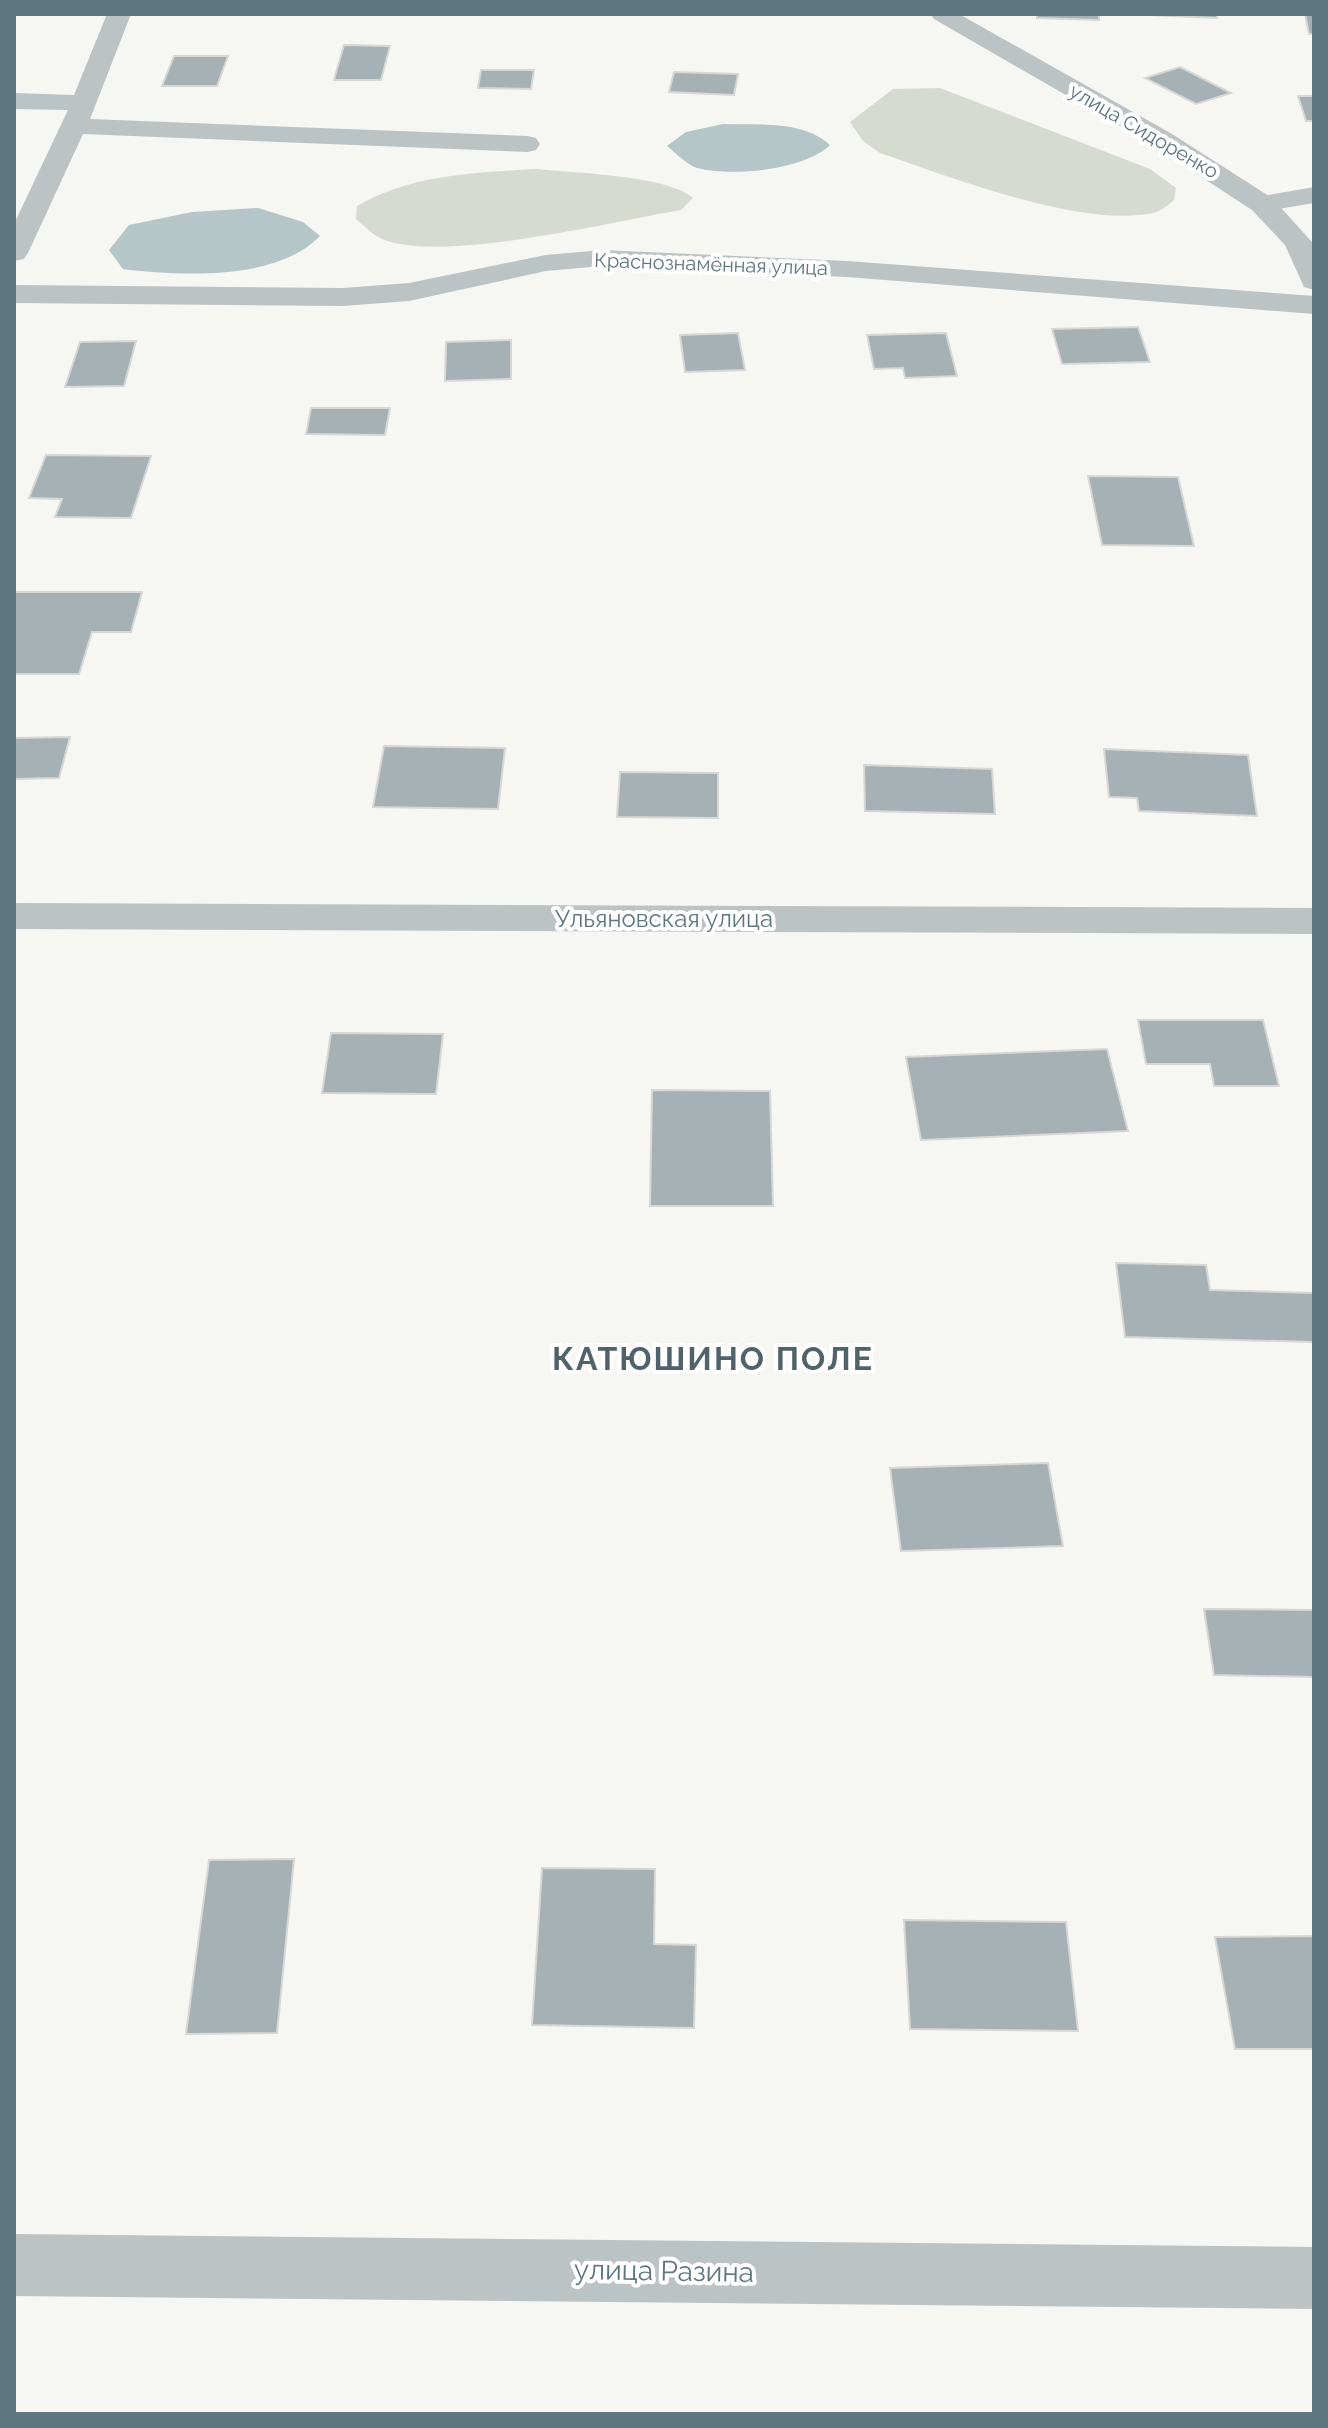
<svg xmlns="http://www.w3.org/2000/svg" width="1328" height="2428" viewBox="0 0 1328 2428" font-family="Raleway,sans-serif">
<rect width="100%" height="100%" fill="#f6f6f2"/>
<g fill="#d6dbd1">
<path d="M940,88L1150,169L1176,188L1174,200C1168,205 1160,212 1153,213C1081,228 950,177 880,153L863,141L850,122L893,89Z"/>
<path d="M536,169C572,173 668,175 693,198L681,210C615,221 436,265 380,238C372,234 363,225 356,219L357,206C413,174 474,173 536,169Z"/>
</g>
<g fill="#b4c6c8">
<path d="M723,124C757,125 804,120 830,145C805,170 732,177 697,168C687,165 676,153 667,146L686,132Z"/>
<path d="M258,208L303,222L320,236C277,281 181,276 123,269L109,250L129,225L192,212Z"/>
</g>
<g fill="#a5b1b5" stroke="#d7d7d5" stroke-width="2">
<path d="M1037,14H1099V20L1037,18Z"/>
<path d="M1148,14H1217V18L1148,15Z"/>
<path d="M1305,14H1314V34H1309Z"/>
<path d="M344,45L390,46L381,80H334Z"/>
<path d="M174,56H228L217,86H162Z"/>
<path d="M1180,67L1231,93L1196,104L1145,78Z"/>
<path d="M481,70H534L531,89L478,88Z"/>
<path d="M674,72L738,74L734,95L669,92Z"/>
<path d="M1298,96H1314V121H1306Z"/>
<path d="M1138,327L1150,362L1062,364L1052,329Z"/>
<path d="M738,333L745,370L685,372L680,335Z"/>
<path d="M946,333L957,376L905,378L903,368L874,369L867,335Z"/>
<path d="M511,340V379L445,381L446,342Z"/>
<path d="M136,341L124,386L65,387L80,342Z"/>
<path d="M311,408H390L385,435L306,434Z"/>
<path d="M46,455L151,456L131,518L55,517L62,499L29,498Z"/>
<path d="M1088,476L1178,477L1194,546L1102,545Z"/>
<path d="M14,592H142L131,632H92L79,674H14Z"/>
<path d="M70,737L59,778L14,779V738Z"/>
<path d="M384,746L505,748L498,809L373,807Z"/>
<path d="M1104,749L1248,755L1257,816L1139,811L1137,798L1109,797Z"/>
<path d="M864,765L992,769L995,814L865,811Z"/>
<path d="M620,772L718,773V818L617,817Z"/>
<path d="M1138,1020H1263L1279,1086H1214L1210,1064H1146Z"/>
<path d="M331,1033L443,1034L436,1094L322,1093Z"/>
<path d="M1107,1049L1128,1131L921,1140L906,1057Z"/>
<path d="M652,1090L770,1091L773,1206H650Z"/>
<path d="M1116,1263L1206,1265L1210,1290L1313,1293L1314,1342L1125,1337Z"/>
<path d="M1048,1463L1063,1546L901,1551L890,1468Z"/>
<path d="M1204,1609L1314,1610V1677L1214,1675Z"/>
<path d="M294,1859L277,2033L186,2034L209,1860Z"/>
<path d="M542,1868L655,1869L654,1944L696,1945L694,2028L532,2025Z"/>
<path d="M904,1920L1066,1922L1078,2031L910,2029Z"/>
<path d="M1314,1936V2049H1235L1215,1937Z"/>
</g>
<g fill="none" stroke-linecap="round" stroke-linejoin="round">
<g fill="#bcc3c5" fill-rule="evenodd">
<path d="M107,14H131L90,119L527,136L536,138L540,144L536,150L527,152L83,134L28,253L24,259L14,261V224L68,110L14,109V93L74,95Z"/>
<path d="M1314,187V203L1262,212L1252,210L1248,204L1252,198Z"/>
<path d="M602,250L847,261L1314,296V314L847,277L602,266L546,271L409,301L343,306L14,303V285L343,288L409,283L546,255Z"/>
<path d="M14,903L1314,908V934L14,929Z"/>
<path d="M14,2234L1314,2247V2309L14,2296Z"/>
</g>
<path fill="#bcc3c5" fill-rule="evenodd" d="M930,14H959L1172,134L1272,198L1312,242L1314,290L1304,287L1285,245L1252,210L1154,146L934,19Z"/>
</g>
<g text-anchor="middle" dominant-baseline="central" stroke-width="8" stroke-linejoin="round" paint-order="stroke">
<g font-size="20" fill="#5f7780" stroke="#fff">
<text transform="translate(1144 131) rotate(30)">улица Сидоренко</text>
<text transform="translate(711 264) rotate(2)">Краснознамённая улица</text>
</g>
<g font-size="24" fill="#5f7780" stroke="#fff">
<text x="664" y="918">Ульяновская улица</text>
</g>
<g font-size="28" fill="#5f7780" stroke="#fff">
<text transform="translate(664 2271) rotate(1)">улица Разина</text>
</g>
<g font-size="32" font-weight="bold" letter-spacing="2" fill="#51636a" stroke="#fff">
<text x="713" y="1358">КАТЮШИНО ПОЛЕ</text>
</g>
</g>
<rect width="1328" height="2428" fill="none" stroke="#5f7780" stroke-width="32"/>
</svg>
